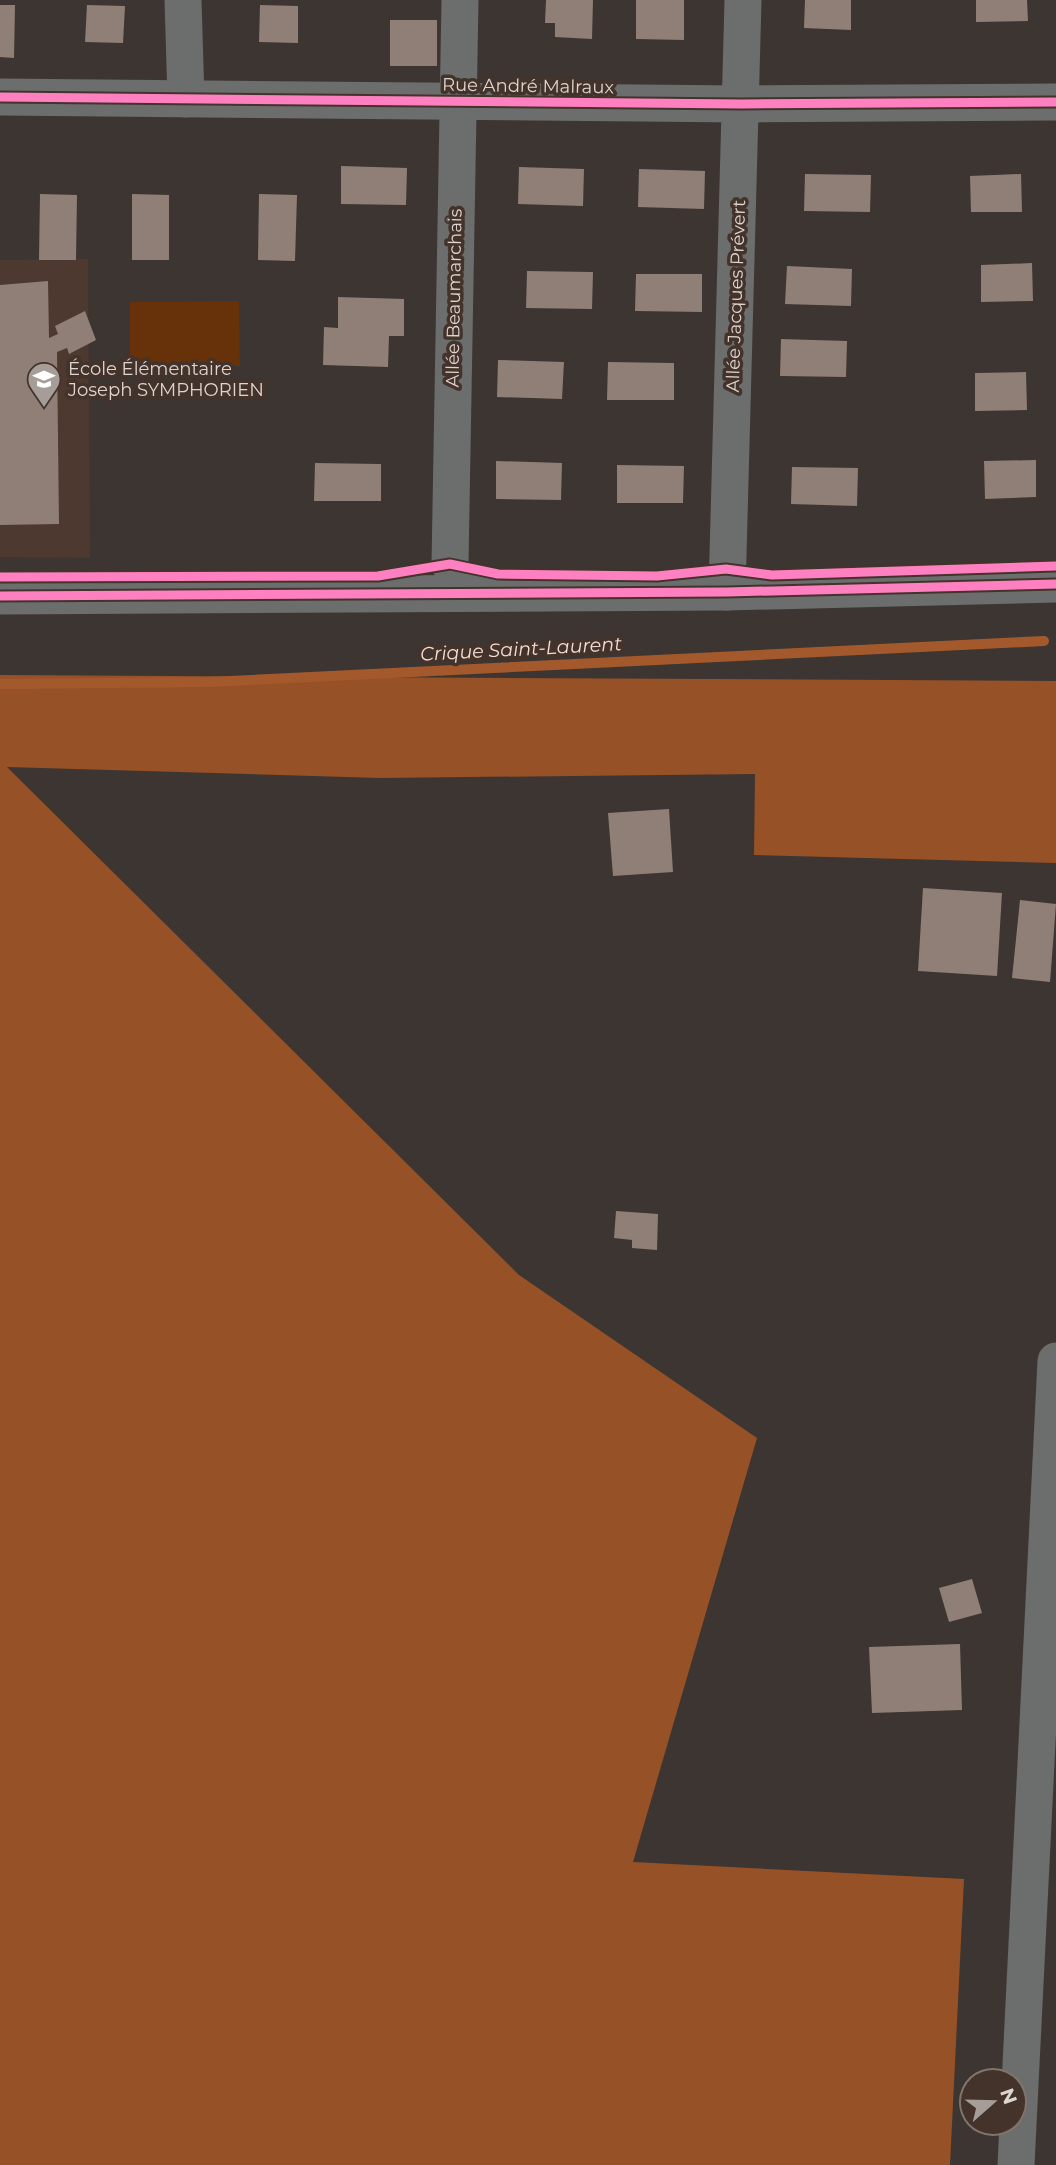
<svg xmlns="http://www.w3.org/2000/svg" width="1056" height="2165" viewBox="0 0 1056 2165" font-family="Montserrat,sans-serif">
<rect width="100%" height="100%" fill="#3d3531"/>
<path fill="#4d392f" d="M88,259L90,558L0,557V260Z"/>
<path fill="#67310a" d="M239,301L240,366H130V302Z"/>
<path fill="#975126" d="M0,675L1056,681V863L754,855L755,774L380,778L7,767L519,1275L757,1438L633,1862L964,1879L950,2165H0Z"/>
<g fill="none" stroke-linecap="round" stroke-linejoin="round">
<path stroke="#a4592d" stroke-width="10" d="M0,684L209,682L1044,641"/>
</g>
<g fill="#907f76">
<path d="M546,0H593L592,39L555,37V23H545Z"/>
<path d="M636,0H684V40L636,39Z"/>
<path d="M805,0H851V30L804,28Z"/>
<path d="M976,0H1027L1028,21L976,22Z"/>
<path d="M0,5H15L14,58L0,57Z"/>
<path d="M87,5L125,6L123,43L85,42Z"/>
<path d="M260,5L298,6V43L259,42Z"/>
<rect x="390" y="20" width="47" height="46"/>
<path d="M341,166L407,168L406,205L341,204Z"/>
<path d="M519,167L584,169L583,206L518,204Z"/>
<path d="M639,169L705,171L704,209L638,207Z"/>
<path d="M805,174L871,175L870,212L804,211Z"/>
<path d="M1021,174L1022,212H971L970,176Z"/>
<path d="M40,194L77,195L76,260H39Z"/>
<path d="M132,194L169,195V260H132Z"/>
<path d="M259,194L297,195L295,261L258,260Z"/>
<path d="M1032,263L1033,301L981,302V265Z"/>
<path d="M787,266L852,269L851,306L785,304Z"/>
<path d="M527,271L593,272L592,309L526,308Z"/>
<path d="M636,274H702V312L635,311Z"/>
<path d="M48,281L49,338L58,334L55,326L85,311L96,340L69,354L67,348L57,352L59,524L0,525V285Z"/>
<path d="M338,297L404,299V336H389L388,367L323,365L324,327L338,328Z"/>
<path d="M781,339L847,341L846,377L780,376Z"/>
<path d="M498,360L564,362L562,399L497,397Z"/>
<path d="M608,362L674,363V400H607Z"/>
<path d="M1026,372L1027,410L975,411V373Z"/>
<path d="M1036,460V497L985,499L984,461Z"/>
<path d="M496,461L562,463L561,500L496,499Z"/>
<path d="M315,463L381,464V501H314Z"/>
<path d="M617,465L684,466L683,503H617Z"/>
<path d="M792,467L858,468L857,506L791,504Z"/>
<path d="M669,809L673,872L613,876L608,813Z"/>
<path d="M923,888L1002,893L997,976L918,971Z"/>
<path d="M1020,900L1056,904L1050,982L1012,978Z"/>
<path d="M616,1211L658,1214L657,1250L632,1248V1240L614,1238Z"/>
<path d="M972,1579L982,1613L949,1622L939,1588Z"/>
<path d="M960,1644L962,1710L872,1713L869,1647Z"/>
</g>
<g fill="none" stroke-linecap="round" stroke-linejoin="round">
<g stroke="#6c6d6d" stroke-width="37">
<path d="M183,0L186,99"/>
<path d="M460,0L450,564L461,593"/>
<path d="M0,97L742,104L1056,102"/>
<path d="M727,592L743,0"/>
<path d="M0,596L727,592L1056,584"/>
<path d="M1016,2165L1056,1361"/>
</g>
<defs>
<g id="cycleway">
<path d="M0,97L742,104L1056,102"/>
<path d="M0,577L378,576L450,564L498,574L657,576L726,569L772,575L1056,566"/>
<path d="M0,596L727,592L1056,584"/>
</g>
</defs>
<use href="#cycleway" stroke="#43332b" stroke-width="13"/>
<use href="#cycleway" stroke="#ff80c0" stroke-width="9"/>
</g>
<defs>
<symbol id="school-pin" viewBox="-11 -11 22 30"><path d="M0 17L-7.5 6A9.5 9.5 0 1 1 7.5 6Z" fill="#a69d98" stroke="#43332b"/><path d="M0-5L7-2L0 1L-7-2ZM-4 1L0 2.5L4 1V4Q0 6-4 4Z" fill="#fff"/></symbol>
</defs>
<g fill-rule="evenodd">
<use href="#school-pin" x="25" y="360" width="38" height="52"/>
</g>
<g text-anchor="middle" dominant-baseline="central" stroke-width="7" stroke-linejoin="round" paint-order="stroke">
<g font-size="18" fill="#dfd5d0" stroke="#43332b">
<text transform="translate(528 86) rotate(1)">Rue André Malraux</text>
<text transform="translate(736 296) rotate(-88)">Allée Jacques Prévert</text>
<text transform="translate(454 298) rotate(-89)">Allée Beaumarchais</text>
</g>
<g font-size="18" fill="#dfd5d0" stroke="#43332b" text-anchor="start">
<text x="68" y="369">École Élémentaire<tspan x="68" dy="21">Joseph SYMPHORIEN</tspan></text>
</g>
<g font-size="19" font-style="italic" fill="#f4ddd1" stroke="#43332b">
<text transform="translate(521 649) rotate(-3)">Crique Saint-Laurent</text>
</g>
</g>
<g transform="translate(993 2102) rotate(70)"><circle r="33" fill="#43332b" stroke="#81746d" stroke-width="2"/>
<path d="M0-5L12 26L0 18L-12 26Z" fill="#a69d98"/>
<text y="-10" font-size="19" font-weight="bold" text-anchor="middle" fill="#dfd5d0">N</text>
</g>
</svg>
